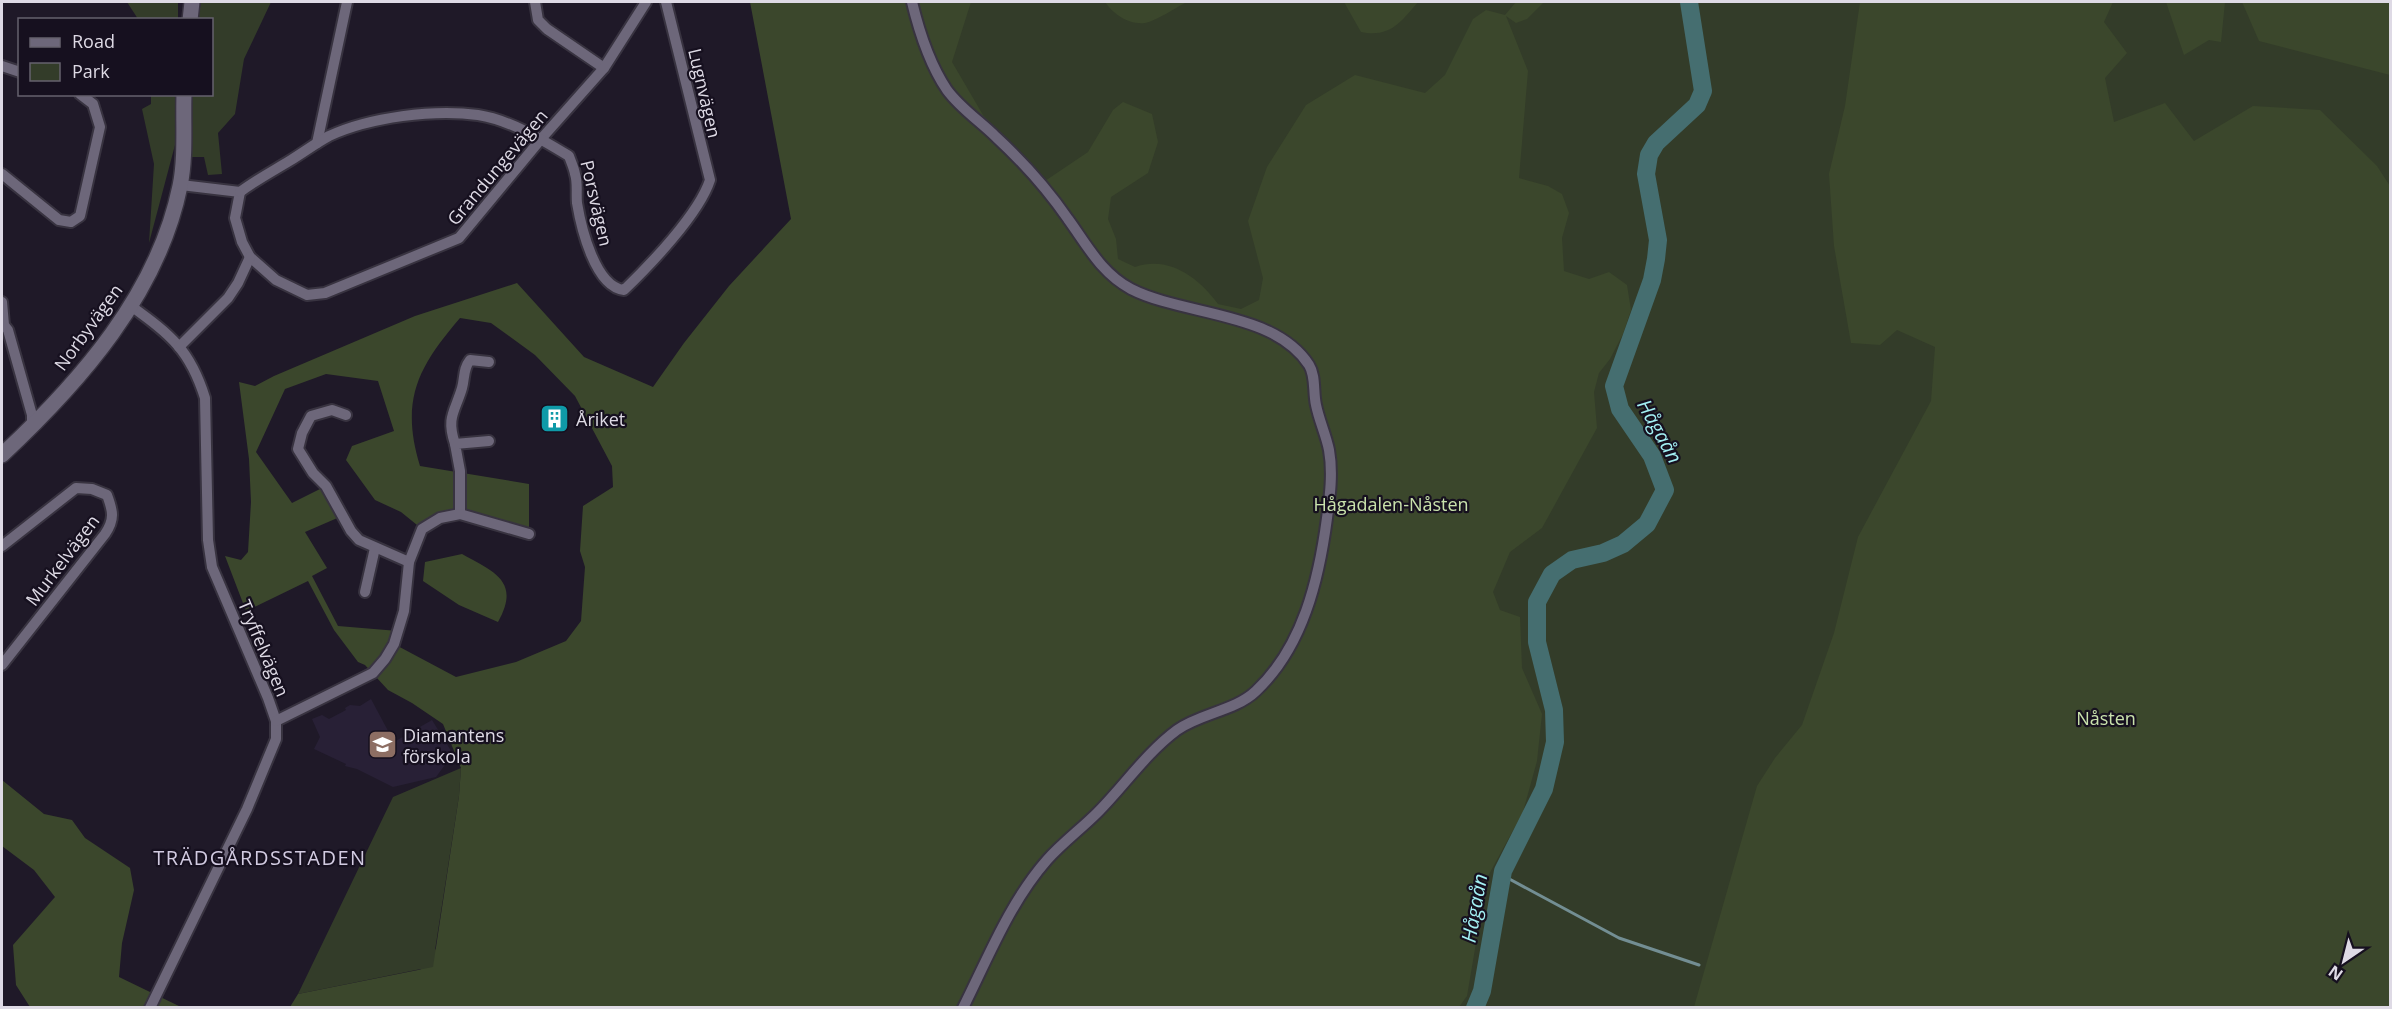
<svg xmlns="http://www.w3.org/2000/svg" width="2392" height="1009" viewBox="0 0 2392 1009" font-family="'Open Sans',sans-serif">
<rect width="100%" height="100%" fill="#1f1928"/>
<path fill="#282036" d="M371,699L394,742L432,720L453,754L436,777L393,787L357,769L345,766L346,764L314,749L320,737L312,719L322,715L329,719L346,710L345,708L350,705L360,706Z"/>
<g fill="#333c29">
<path d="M127,2H178V19H138Z"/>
<path d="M201,2H271L244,59L235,114L218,133L222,174L208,175L204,157H192V95L212,94V20L198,19Z"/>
<path d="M772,2H2390V1007H391L421,969L298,994L393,797L461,768L459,796L435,950L873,400Z"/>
<path d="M151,95H176L175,145L149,243L154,164L142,109L151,104Z"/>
</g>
<g fill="#3b472c" fill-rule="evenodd">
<path d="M750,2H971L952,62L983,115L1045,181L1088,152L1113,110L1123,102L1152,114L1158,142L1148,173L1111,197L1108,219L1116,239L1118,259L1135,267C1169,255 1199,278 1218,304L1241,309L1259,300L1263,278L1248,221L1267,167L1306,105L1355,75L1425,93L1445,75L1473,19L1486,10L1505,15L1516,2H1544L1527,19L1516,23L1506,16L1528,71L1519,178L1548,186L1562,194L1569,213L1562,238L1564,271L1589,279L1609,272L1627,285L1631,310L1623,334L1610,359L1599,373L1594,392L1597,428L1542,528L1510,552L1493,592L1500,610L1520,617L1522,668L1542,714L1537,761L1523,812L1487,878L1467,996L1459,1007L1368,1008L1363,1006L1359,1008L290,1007L298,994L433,967L459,796L461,768L443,724L412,703L388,690L365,665L358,662L334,630L308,581L246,611L225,556L241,560L248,552L251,502L249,459L239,382L255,386L274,376L415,316L517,283L584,357L653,387L684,343L729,286L791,219ZM460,318L491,323L535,355L575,396L612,466L613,487L583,506L580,551L585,567L581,621L566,641L516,662L456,677L394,644L398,631L338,626L312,576L327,568L305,532L342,516L326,486L292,503L256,452L285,389L326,374L378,381L394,431L352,446L346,460L375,500L401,512L422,529L460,514L529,534V484L420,466C400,400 418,367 460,318Z"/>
<path d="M1105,2H1187C1177,7 1156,21 1145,23C1129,25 1113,14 1105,2Z"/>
<path d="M1344,2H1418C1401,22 1390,38 1361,32Z"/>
<path d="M1860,2H2113L2104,22L2127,53L2105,78L2114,122L2165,103L2194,141L2253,106L2320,110L2377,166L2390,186V1007H1694L1757,786L1775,758L1802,725L1834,633L1858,537L1931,401L1935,347L1897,330L1880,345L1851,343L1834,246L1829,174L1845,106Z"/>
<path d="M2166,2H2225L2221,42L2209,40L2184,55Z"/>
<path d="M2242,2H2390V75L2259,41Z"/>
<path d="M462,554C494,572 521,581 498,622L459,605L423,581L425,562Z"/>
<path d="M2,780L44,814L72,820L85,838L130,868L134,890L122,943L119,977L181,1007H30L16,985L13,945L55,897L34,870L2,846Z"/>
</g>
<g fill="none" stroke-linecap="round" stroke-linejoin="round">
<path stroke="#738e93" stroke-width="3" d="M1502,875L1619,938L1699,965"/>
<path stroke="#456e70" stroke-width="18" d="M1475,1008L1482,991L1503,871L1544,789L1555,742L1554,710L1537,642V602L1552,574L1572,560L1603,553L1623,544L1647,524L1665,490L1652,456L1620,409L1614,386L1652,280L1656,259L1658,240L1646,174L1649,155L1656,143L1697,105L1703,91L1689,2"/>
<defs>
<g id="street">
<path d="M535,2L538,20L547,29L604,68"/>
<path d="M912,2C919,31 930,65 947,90C961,109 980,121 996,137C1022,161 1048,190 1068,219C1087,245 1101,273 1131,289C1184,316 1274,311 1309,365C1316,376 1313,392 1316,405C1319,420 1326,435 1329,450C1333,472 1330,496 1327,518C1319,579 1303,647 1256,691C1235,711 1201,713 1177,730C1146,753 1124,786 1097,813C1081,829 1062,843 1047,860C1010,902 988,958 963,1008"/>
<path d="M2,66L20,72"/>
<path d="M317,143L347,2"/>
<path d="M2,174L59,220L71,222L80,216L100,127L93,104L80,94"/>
<path d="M181,185L240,192L235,218L242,242L250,257L276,280L307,295L325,293L459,238L541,139L604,68L646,2"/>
<path d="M240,192C256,180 273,171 291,160C304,152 316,143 329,136C370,117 434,109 478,115C510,120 541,139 569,156C571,162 574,168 575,174C578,183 576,193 577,203C581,227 595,287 624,290C650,265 699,214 710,180L666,2"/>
<path d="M2,302L4,325L8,330L32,415V428"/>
<path d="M131,306C171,335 190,350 205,398L208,540L212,567L268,698L276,721V739L247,809L150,1008"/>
<path d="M179,347L228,298L238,283L250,257"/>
<path d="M346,415L332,410L311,416L302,433L298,449L313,473L326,486L351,531L359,540L409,562"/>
<path d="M455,444C446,417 455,412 462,388C465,377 463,369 470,360L489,362"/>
<path d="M460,514V471L455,444L489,441"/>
<path d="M2,546L76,488L92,489L107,495C113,511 115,519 105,534L2,665"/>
<path d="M365,592L375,548"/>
<path d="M276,721L373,673L385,659L394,644L404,611L409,562L422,529L440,518L460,514L529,534"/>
</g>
<g id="secondary">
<path d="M190,20L192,2"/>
<path d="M2,455C80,382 158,294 180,186C186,157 183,124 184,94"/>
</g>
</defs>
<use href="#street" stroke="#383340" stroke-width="14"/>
<use href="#secondary" stroke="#383340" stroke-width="18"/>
<use href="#street" stroke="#6d677a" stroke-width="10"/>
<use href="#secondary" stroke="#6d677a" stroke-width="15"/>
</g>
<defs>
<symbol id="building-square" viewBox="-11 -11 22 22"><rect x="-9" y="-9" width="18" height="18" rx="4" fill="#0f9aa8" stroke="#16101f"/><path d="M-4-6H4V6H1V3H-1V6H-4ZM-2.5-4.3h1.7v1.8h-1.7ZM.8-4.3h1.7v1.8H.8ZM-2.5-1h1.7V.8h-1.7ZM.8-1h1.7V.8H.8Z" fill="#fff"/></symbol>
<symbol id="school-square" viewBox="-11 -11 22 22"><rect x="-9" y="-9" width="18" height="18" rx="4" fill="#8d6e63" stroke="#16101f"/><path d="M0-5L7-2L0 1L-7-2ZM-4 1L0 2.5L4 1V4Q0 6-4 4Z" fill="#fff"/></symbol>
</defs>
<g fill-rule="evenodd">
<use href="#building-square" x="538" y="402" width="33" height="33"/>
<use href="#school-square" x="366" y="728" width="33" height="33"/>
</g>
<g text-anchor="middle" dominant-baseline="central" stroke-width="4.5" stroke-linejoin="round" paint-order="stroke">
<g font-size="18" fill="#dedae5" stroke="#16101f">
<text transform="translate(705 93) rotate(77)">Lugnvägen</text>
<text transform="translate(497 167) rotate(-50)">Grandungevägen</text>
<text transform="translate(597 203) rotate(77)">Porsvägen</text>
<text transform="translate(88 327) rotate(-54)">Norbyvägen</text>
<text transform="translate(62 560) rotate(-53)">Murkelvägen</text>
<text transform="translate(264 648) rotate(67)">Tryffelvägen</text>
</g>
<g font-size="18" fill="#dedae5" stroke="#16101f" text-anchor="start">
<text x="576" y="419">Åriket</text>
<text x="403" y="735">Diamantens<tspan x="403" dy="21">förskola</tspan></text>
</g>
<g font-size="18" fill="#c9e2ac" stroke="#16101f">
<text x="1391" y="504">Hågadalen-Nåsten</text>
<text x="2106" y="718">Nåsten</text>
</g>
<g font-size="20" font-style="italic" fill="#a3f0f3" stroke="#16101f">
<text transform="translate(1660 431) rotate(61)">Hågaån</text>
<text transform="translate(1474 908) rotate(-80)">Hågaån</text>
</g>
<g font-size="20" letter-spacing="1.5" fill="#d2cbe1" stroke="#16101f">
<text x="260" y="857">TRÄDGÅRDSSTADEN</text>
</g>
</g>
<rect width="2392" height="1009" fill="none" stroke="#dedae5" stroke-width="6"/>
<rect x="18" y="18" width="195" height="78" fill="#16101f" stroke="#66616e" stroke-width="1.5"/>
<rect x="30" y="38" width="30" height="9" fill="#6d677a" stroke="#66616e" stroke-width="1.5"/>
<text x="72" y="48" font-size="18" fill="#dedae5">Road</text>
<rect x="30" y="63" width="30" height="18" fill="#333c29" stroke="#66616e" stroke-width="1.5"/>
<text x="72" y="78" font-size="18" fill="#dedae5">Park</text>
<g transform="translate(2344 961) rotate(215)" stroke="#16101f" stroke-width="4.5" paint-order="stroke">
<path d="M0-4.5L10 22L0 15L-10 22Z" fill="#dedae5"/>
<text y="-9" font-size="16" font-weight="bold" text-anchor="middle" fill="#dedae5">N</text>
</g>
</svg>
